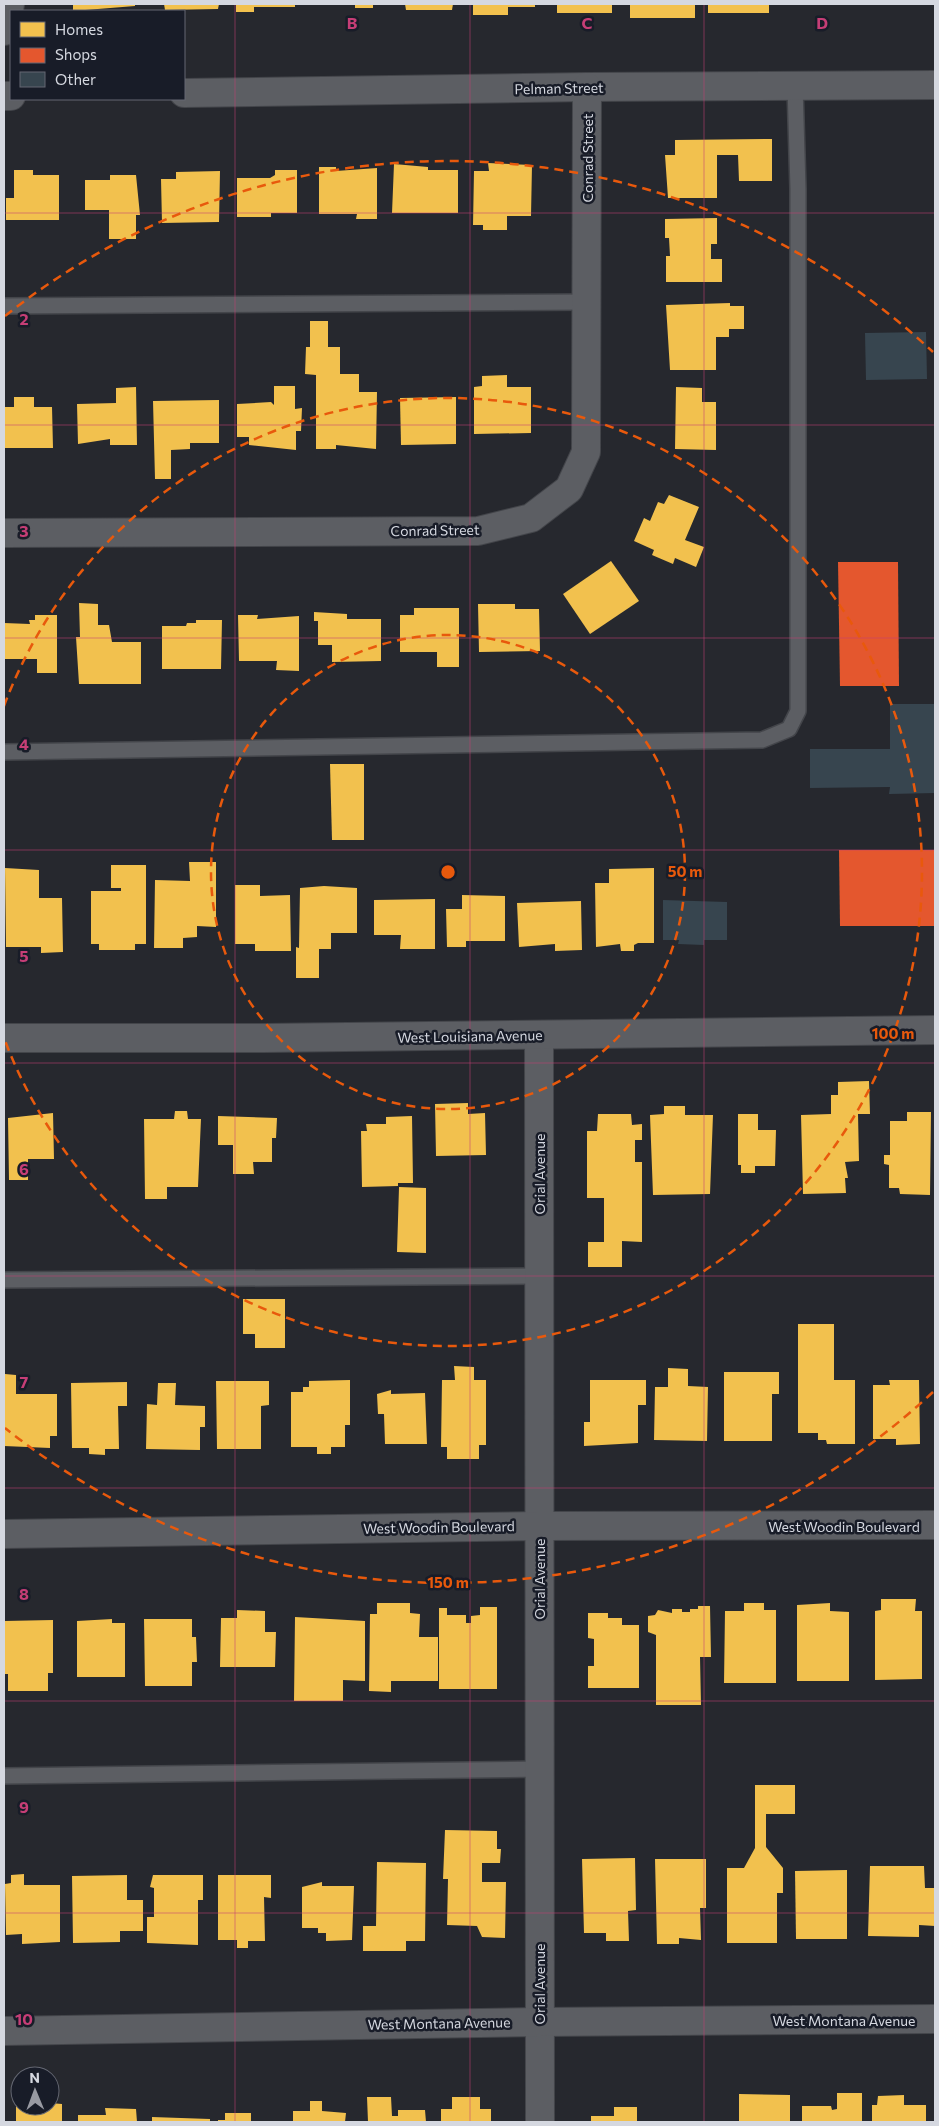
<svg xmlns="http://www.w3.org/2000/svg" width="939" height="2126" viewBox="0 0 939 2126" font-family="Commissioner,sans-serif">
<rect width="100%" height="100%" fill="#26282e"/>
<g fill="#f2c14e">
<path d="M73,4H135V6L73,11Z"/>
<path d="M164,4H219L218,9L165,10Z"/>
<path d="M236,4H295V7H254V12H236Z"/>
<rect x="355" y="4" width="18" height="4"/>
<path d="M405,4H453L452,10H406Z"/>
<path d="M473,4H535V7H508V15H473Z"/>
<rect x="557" y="4" width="55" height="9"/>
<rect x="630" y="4" width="65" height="14"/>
<rect x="708" y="4" width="61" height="9"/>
<path d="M772,139V181H739L738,155H717V198H668L665,155H675V140Z"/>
<path d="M488,163L532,165L531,216H507V230H483V225H473L474,171H489Z"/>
<path d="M394,164L428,167V170H458V213H392Z"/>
<path d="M319,167H336V171L377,168V219H356L357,214H319Z"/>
<path d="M14,170H33V175H59V220H6V198H14Z"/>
<path d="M275,170H297V213H271V217H237V178H270L275,175Z"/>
<path d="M220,171L219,222L162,223L161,179H176V172Z"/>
<path d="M110,175H136L140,215H136V239H109V210H85V180H110Z"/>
<path d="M717,218V244H711V259H722V282H666V256H670L669,238H665V219Z"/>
<path d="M730,303V306H744V329H729V337H716V370H670L666,305Z"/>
<path d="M310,321H328V347H340V374H359V392H377L376,449L336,445V449H316V375L305,374L306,347H310Z"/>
<path d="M507,375V387H531V433L474,434V387L482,386V376Z"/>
<path d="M274,386H295V409L302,408L301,431H296V450L249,445V437H237V404L271,402L274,405Z"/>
<path d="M136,387L137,445H110V439L78,444L77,404L116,403V388Z"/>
<path d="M676,387L702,388V402H716V450L675,449Z"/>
<path d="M14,397H34V407H52L53,448H4V407H14Z"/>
<path d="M456,397V444L401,445L400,398Z"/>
<path d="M219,400V443H190V449L171,450V479H155L153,401Z"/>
<path d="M669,495L699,507L685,540L704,547L696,567L675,558L673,564L652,555L654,550L634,541L644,518L650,521L658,502L664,504Z"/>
<path d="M611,561L639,601L590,634L563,594Z"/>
<path d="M79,603L98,604V625H109L112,642H141V684H79L76,637H80Z"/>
<path d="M478,604H515V609H539L540,651L479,652Z"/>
<path d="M414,608H459V667H437V652H400V615H414Z"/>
<path d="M314,612L347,614V619H381V661L332,662V645H318V621H314Z"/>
<path d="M35,615H57V673H37V659H4V623L30,624L29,620H35Z"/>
<path d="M238,615H258L257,619L299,616V671L276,670L277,661H239Z"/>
<path d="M196,620H222L221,669H162V626H186L187,623H196Z"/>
<path d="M330,764H364V840H332Z"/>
<path d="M189,862H216V927L197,926V937L183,938V948H154L155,880L190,881Z"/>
<path d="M111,865H146V944H135V950H99V944H91V891H121V888H111Z"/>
<path d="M5,868L39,870V898H62L63,952L41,953V947H6Z"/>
<path d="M654,868V943H638L634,945V951H621L620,944L596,947L595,883H609V869Z"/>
<path d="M235,885H260V896L290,895L291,951H255V944H235Z"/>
<path d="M324,886L357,888V933H331V949H319V978H296V947L299,948L300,888Z"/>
<path d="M462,895L505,896V941H466V947H447L446,909H462Z"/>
<path d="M435,899V949H400L401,935H374V900Z"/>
<path d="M581,901L582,950L555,951V944L519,947L517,903Z"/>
<path d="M869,1081L870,1114H858L859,1161L845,1162L848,1178H845L846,1193L803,1194L801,1115L831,1114V1095H838V1082Z"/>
<path d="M468,1103V1114L485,1113L486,1155L436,1156L435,1104Z"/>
<path d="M664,1106H685V1115H713L710,1194L653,1195L650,1115L664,1114Z"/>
<path d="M175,1111H187L188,1119H201L198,1187H167V1199H145L144,1119H174Z"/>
<path d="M907,1112H931L930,1195L900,1194L899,1188H889V1165L884,1164V1155H890V1121H907Z"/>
<path d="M53,1113L54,1159H28V1180H9L8,1118Z"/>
<path d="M598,1114H631L632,1125L642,1124V1140H635V1162H642V1242L622,1241V1267H588V1242H604V1198H587V1131H597Z"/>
<path d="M738,1114H758V1130H776L775,1166H755V1173H741V1165H738Z"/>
<path d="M218,1116L277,1118L276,1138H272V1162H253L254,1174H233V1145H218Z"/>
<path d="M412,1116L413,1183H398V1186L362,1187L361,1131H367L366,1124H386V1117Z"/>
<path d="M399,1187L426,1188V1253L397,1252Z"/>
<path d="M243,1299H285V1348H255V1334H243Z"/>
<path d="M798,1324H834V1380H855V1444H827L826,1440H818V1433H798Z"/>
<path d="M454,1366L474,1367V1380H486V1445H479V1459H447V1447H441L442,1380H455Z"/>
<path d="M668,1368L688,1369V1386L708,1387L707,1441L654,1440L655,1387H668Z"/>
<path d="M724,1372H779V1394H772V1441H724Z"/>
<path d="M5,1374L16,1375V1394H57V1436H50V1448L4,1446Z"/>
<path d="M350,1380V1425H345V1447H331V1454H317V1447H291V1392H303V1387H309V1381Z"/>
<path d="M590,1380H646V1405H638V1443L584,1446V1422H590Z"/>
<path d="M889,1380H919L920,1444L896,1445V1439H873V1385H890Z"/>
<path d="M216,1381H269V1405L261,1406V1449H217Z"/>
<path d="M127,1382V1406H118L119,1449H105V1455L89,1454V1448H72L71,1383Z"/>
<path d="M158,1383H176L175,1405L205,1406V1427H200V1450L146,1449L147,1404L157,1405Z"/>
<path d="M391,1390V1394L425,1393L427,1444H385L384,1414H378L377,1394Z"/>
<path d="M881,1599H916L915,1611H922V1679L875,1680V1611L881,1610Z"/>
<path d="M377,1603H410V1613L420,1614L419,1637H438V1681H391V1692L369,1691L370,1614H377Z"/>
<path d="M744,1603H764V1610H776V1683H724L725,1611H744Z"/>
<path d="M830,1603V1611L849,1612V1681H797V1605Z"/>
<path d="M698,1606H710L711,1657H700L701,1705H656V1635L648,1632V1616L655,1615L658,1610L672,1613V1609H682V1612H690V1609H698Z"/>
<path d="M480,1607H497V1689H439V1608H447V1615H466V1623H471V1616L480,1615Z"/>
<path d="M237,1610L265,1611V1632H276L275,1667H220L221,1618H237Z"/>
<path d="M588,1613H608V1618H622V1625H639V1688H588V1666H594V1639L588,1638Z"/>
<path d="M295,1617L365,1621V1681L343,1680V1701H294Z"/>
<path d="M112,1619V1623H125V1677H77V1621Z"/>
<path d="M144,1619H192V1637H196L197,1662H192V1686H145Z"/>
<path d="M53,1620V1673H48V1691H8V1674H4V1621Z"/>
<path d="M755,1785H795V1814H766V1847L783,1868V1893H777V1943H727V1868H744L755,1848Z"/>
<path d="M445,1830L497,1831V1849H501L500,1863H482V1882H506L505,1938L482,1937L477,1926L447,1925L448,1879H443Z"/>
<path d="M635,1858L636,1910L628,1911L629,1941H606V1933H584L582,1859Z"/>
<path d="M655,1859H706V1908H700L701,1940L679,1938V1944H657Z"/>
<path d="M377,1862L426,1863L425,1941H406V1951H363V1926H376Z"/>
<path d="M870,1866H924L925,1888H935V1926L919,1925V1937L868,1936Z"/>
<path d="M847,1870V1939H796L795,1871Z"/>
<path d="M24,1874V1885H60V1942L22,1944V1934L6,1935L5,1884L11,1883V1875Z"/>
<path d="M127,1875V1900H143V1931H120V1942L73,1943L72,1876Z"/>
<path d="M153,1875H203V1900H198V1945L147,1943V1917H154V1888L150,1887Z"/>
<path d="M218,1875H271V1898L264,1897L265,1941H248V1948H237V1940H218Z"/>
<path d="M322,1882V1886H354L352,1940L326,1941V1933H318V1928H302V1887Z"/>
<path d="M837,2093H862V2122H802V2106H831L832,2110L837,2109Z"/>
<path d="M739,2094L790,2095V2122H739Z"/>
<path d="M904,2095V2105H926V2122H872V2105H877L878,2096Z"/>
<path d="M367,2097H391L392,2116H398V2110H425L426,2122H368Z"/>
<path d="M452,2097H480V2109H491V2122H441V2109H452Z"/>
<path d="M310,2101H322V2111L346,2113L345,2122H293V2111H310Z"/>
<path d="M16,2103H20V2106H50V2103L62,2104V2122H16Z"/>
<path d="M614,2107H637V2122H591V2116H614Z"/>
<path d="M105,2108L136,2109L137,2122H78V2115H106Z"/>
<path d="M225,2113H251V2122H218V2120H225Z"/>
<path d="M152,2117L210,2119V2122H152Z"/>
</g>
<g fill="#e4572e">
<path d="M838,562H898L899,686H840Z"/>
<path d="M839,850H935V926H840Z"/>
</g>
<g fill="#37454f">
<path d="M926,332L927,379L866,380L865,333Z"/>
<path d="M890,704H935V793L889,794L890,787L810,788V749H890Z"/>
<path d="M663,900L727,902V940H704V945L678,944L679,940H663Z"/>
</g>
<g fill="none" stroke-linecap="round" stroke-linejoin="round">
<defs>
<g id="lane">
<path d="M4,306L588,302"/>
<path d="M4,752L762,740L789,729L798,711V189L795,86"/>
<path d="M4,1280L539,1276"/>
<path d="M4,1776L541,1769"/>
</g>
<g id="street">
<path d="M4,31L10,4"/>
<path d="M184,93L587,87L935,85"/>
<path d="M4,96H11"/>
<path d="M4,533L478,531L531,518L569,489L586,452L587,87"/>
<path d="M539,1035L540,2122"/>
<path d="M4,1038H265L935,1030"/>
<path d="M4,1534L539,1526L935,1525"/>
<path d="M4,2031L539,2022L935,2019"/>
</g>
</defs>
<use href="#lane" stroke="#43454a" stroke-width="18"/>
<use href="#street" stroke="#43454a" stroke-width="30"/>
<use href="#lane" stroke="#5c5e63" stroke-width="15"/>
<use href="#street" stroke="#5c5e63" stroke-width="28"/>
</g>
<path fill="none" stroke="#c63e76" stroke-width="1" stroke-opacity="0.55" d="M235,4V2122M470,4V2122M704,4V2122M4,213H935M4,425H935M4,638H935M4,850H935M4,1063H935M4,1276H935M4,1488H935M4,1701H935M4,1913H935"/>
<g fill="none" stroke="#e8590c" stroke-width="2.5" stroke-dasharray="9 6">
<circle cx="448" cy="872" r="237"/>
<path d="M4 706A474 474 0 1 1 4 1038"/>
<path d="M933 1392A711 711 0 0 1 5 1428M5 316A711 711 0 0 1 933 352"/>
</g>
<g text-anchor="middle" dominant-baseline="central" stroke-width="5" stroke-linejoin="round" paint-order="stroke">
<g font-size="14" fill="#d5d8e0" stroke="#181c28">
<text transform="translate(559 88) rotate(-1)">Pelman Street</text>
<text transform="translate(587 158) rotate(-90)">Conrad Street</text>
<text transform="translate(435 530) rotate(-1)">Conrad Street</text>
<text transform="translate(470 1036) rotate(-1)">West Louisiana Avenue</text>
<text transform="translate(539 1174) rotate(-90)">Orial Avenue</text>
<text x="844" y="1526">West Woodin Boulevard</text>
<text transform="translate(439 1527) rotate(-1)">West Woodin Boulevard</text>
<text transform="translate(539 1579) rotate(-90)">Orial Avenue</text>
<text transform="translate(539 1984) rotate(-90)">Orial Avenue</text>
<text x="844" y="2020">West Montana Avenue</text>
<text transform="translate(439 2023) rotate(-1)">West Montana Avenue</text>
</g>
</g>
<g font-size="16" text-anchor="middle" font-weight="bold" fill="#c63e76" stroke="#181c28" stroke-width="5" stroke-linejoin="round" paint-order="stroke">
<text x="352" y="29">B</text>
<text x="587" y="29">C</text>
<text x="822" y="29">D</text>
<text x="24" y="325">2</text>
<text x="24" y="537">3</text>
<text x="24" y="750">4</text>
<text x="24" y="962">5</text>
<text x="24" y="1175">6</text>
<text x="24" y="1388">7</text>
<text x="24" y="1600">8</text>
<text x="24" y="1813">9</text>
<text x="24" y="2025">10</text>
</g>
<circle cx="448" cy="872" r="8" fill="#e8590c" stroke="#181c28" stroke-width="2.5"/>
<g font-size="15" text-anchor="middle" font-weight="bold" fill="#e8590c" stroke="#181c28" stroke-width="5" stroke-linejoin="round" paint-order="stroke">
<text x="685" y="877">50 m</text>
<text x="893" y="1039">100 m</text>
<text x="448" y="1588">150 m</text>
</g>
<rect width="939" height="2126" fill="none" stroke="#d5d8e0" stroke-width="10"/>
<rect x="10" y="10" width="175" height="90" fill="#181c28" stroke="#646772"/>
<rect x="20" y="22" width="25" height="15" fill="#f2c14e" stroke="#646772"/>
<text x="55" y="35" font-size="15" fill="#d5d8e0">Homes</text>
<rect x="20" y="48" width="25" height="15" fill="#e4572e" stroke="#646772"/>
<text x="55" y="60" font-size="15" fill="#d5d8e0">Shops</text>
<rect x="20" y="72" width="25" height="15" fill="#37454f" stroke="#646772"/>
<text x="55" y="85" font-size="15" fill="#d5d8e0">Other</text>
<g transform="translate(35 2091) rotate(359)"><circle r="24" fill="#181c28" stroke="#646772"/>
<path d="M0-4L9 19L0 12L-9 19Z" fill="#989aa2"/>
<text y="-8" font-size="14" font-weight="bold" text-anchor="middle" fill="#d5d8e0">N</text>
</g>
</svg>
